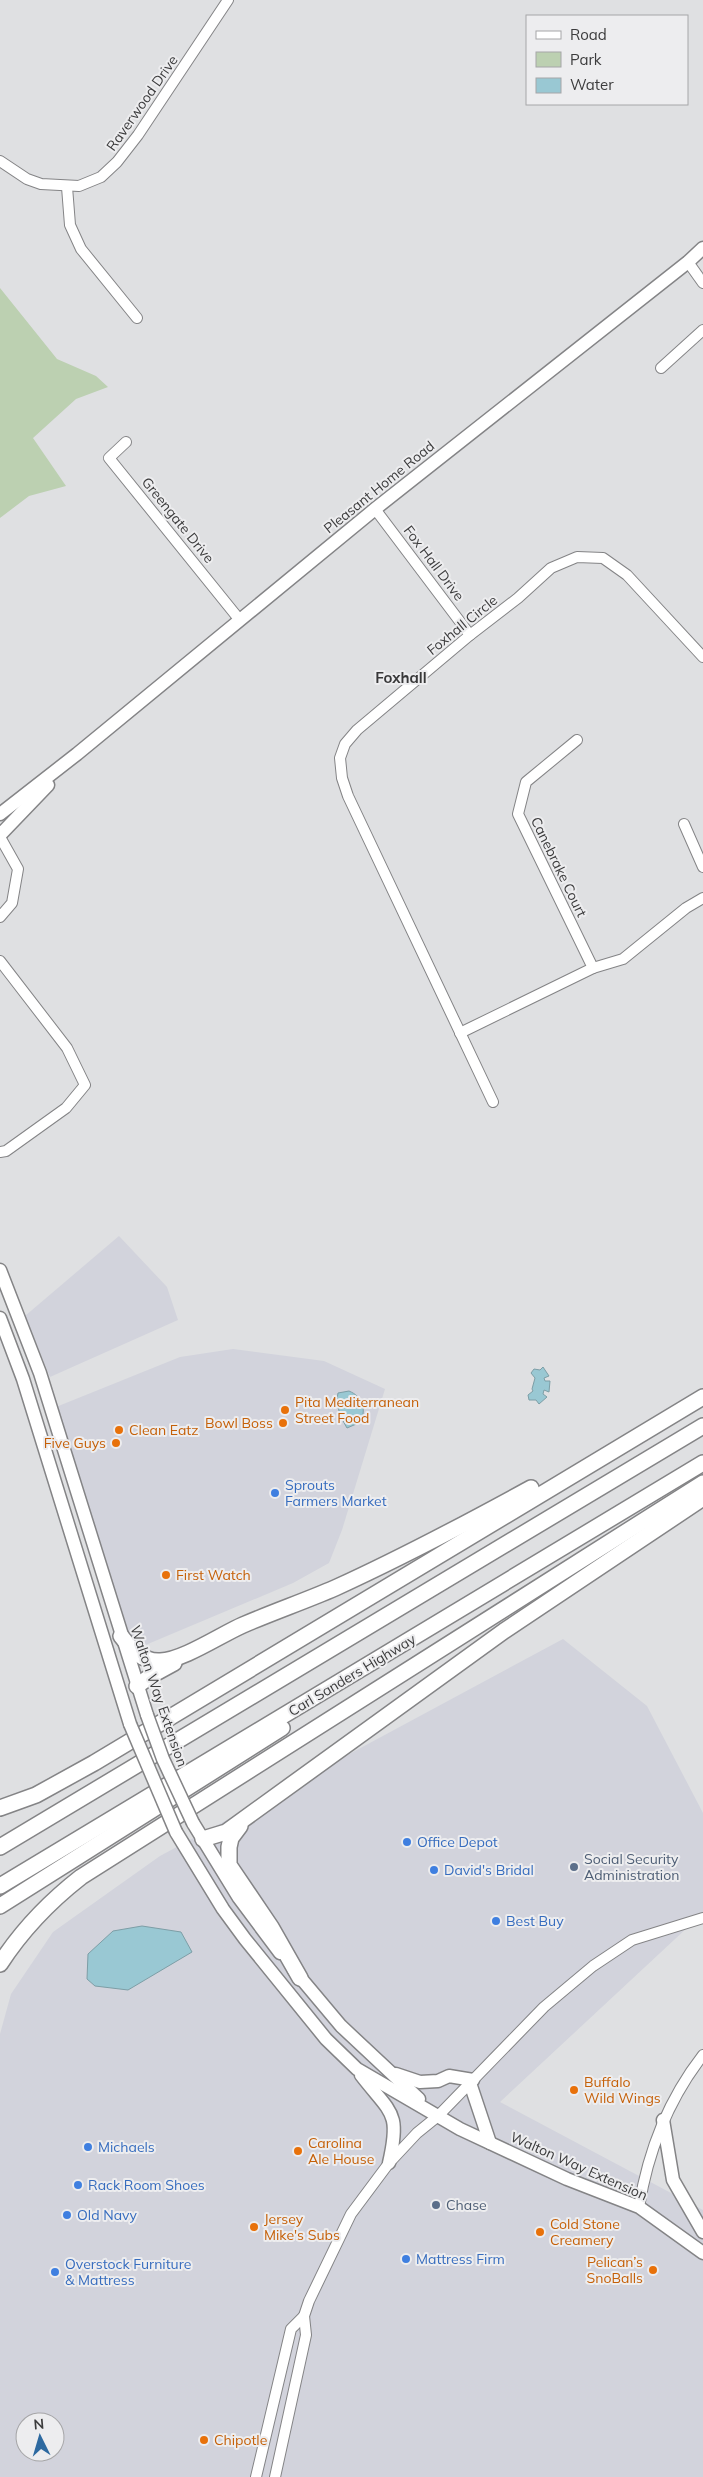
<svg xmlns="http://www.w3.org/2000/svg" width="703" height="2477" viewBox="0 0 703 2477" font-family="Mulish,sans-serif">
<rect width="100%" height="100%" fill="#dfe0e2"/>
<g fill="#d2d3dc" fill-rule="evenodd">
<path d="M119,1236L167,1287L178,1320L50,1377L25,1316Z"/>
<path d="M233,1349L324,1361L385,1389L342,1530L329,1563L293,1583L136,1649L127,1639L56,1407L180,1357Z"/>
<path d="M563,1639L647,1706L703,1813V1913L500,2102L703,2210V2477H0V2034L11,1994L53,1932L160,1856ZM25,2422H55V2452H25Z"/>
</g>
<path fill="#bcd0b1" d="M0,288L57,359L96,376L108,387L76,399L33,438L66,486L29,496L0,518Z"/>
<g fill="#99c8d3" stroke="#7d9ea6">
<path d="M543,1367L549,1376L544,1378L545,1381H550L549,1392L544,1390L543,1394L547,1397L539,1404L536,1400H529L528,1395L533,1391L532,1389L535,1378L531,1373L534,1369L540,1370Z"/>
<path d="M349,1391C363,1397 366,1408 361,1422L347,1428C341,1418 335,1405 338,1393Z"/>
<path d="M142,1926L181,1932L192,1952L128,1990L95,1986L87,1979L88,1954L113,1931Z"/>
</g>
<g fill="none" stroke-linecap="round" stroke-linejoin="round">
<defs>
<g id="minor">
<path d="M0,161L27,179L41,184L79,186L101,177L117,162L138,135L228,0"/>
<path d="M67,187L70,225L81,249L137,318"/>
<path d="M688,262L703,283"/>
<path d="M661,368L703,330"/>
<path d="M126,442L109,458L239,619"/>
<path d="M375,509L470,635"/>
<path d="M577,740L526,782L518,814L593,968"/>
<path d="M684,824L703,867"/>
<path d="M0,837L18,869L12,903L0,917"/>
<path d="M0,961L67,1048L85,1085L66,1108L6,1151L0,1152"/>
<path d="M460,1033L593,968L623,959L686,908L703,898"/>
<path d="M493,1102L348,796L342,778L340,758L345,744L357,730L470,635L518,598L551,568L577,557L603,558L627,575L703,657"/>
<path d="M639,2207C648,2151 668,2100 703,2055"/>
<path d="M256,2477L291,2329L304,2316"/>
<path d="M275,2477L306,2335L304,2316L309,2301L351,2214L389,2163L417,2133L438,2116L544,2007L593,1966L632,1940L703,1918"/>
</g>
<g id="major">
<path d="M0,814L77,754L375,509L688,262L703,248"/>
<path d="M0,835L48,785"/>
<path d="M0,1270L40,1373L147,1715"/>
<path d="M0,1318L23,1379L130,1724"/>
<path d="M193,1823L239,1898L280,1953"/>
<path d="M176,1832L223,1909L245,1939L326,2039L357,2069L460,2129L567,2179L639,2207L703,2253"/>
<path d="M294,1970L341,2026L419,2099"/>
<path d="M396,2074L420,2082L438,2081L449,2076L473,2080"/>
<path d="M361,2075C391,2114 401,2111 389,2163"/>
<path d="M470,2083L490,2143"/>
<path d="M663,2120L673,2180L703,2232"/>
</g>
<g id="highway">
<path d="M121,1636C131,1649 142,1662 160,1661C182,1661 222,1634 243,1625C273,1612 305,1601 335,1588C401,1558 467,1523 531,1488"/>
<path d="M137,1686L152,1675L174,1663"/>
<path d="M0,1808L36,1795L94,1763L703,1397"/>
<path d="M240,1826L231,1838L229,1847V1865L271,1927L300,1978"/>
<path d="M203,1839L226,1832L504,1631L703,1498"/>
<path d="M0,1847L703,1426"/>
<path d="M0,1886L703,1463"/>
<path d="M0,1906L282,1728"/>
<path d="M0,1964C22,1930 49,1902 81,1877L703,1483"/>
</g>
</defs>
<use href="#minor" stroke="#848486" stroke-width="12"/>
<use href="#major" stroke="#848486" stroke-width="15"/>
<use href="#highway" stroke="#848486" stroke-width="18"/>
<use href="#minor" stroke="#fff" stroke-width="10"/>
<use href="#major" stroke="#fff" stroke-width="12"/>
<use href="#highway" stroke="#fff" stroke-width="15"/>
<defs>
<g id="major-bridge">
<path d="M147,1715L163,1759L193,1823"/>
<path d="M130,1724L176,1832"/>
</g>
</defs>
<use href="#major-bridge" stroke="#848486" stroke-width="15" stroke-linecap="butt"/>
<use href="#major-bridge" stroke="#fff" stroke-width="12"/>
</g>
<g fill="#e8710a" stroke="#ededef" stroke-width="2">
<circle cx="285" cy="1410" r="5"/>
<circle cx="283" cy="1423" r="5"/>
<circle cx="119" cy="1430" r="5"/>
<circle cx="116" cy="1443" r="5"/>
<circle cx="166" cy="1575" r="5"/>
<circle cx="574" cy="2090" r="5"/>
<circle cx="298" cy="2151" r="5"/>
<circle cx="254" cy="2227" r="5"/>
<circle cx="540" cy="2232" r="5"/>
<circle cx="653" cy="2270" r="5"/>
<circle cx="204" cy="2440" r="5"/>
</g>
<g fill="#3f7fe0" stroke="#ededef" stroke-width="2">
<circle cx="275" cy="1493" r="5"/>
<circle cx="407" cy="1842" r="5"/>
<circle cx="434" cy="1870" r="5"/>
<circle cx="496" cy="1921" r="5"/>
<circle cx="88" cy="2147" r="5"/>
<circle cx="78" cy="2185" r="5"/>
<circle cx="67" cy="2215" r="5"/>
<circle cx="406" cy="2259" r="5"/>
<circle cx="55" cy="2272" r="5"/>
</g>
<g fill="#5c6f8a" stroke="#ededef" stroke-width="2">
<circle cx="574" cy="1867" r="5"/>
<circle cx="436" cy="2205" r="5"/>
</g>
<g text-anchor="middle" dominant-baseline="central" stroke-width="4" stroke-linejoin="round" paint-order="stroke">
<g font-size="14" fill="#3c3c3d" stroke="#ededef">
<text transform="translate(142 103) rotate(-55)">Raverwood Drive</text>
<text transform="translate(379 487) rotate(-39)">Pleasant Home Road</text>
<text transform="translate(178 520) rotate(51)">Greengate Drive</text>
<text transform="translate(434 563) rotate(53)">Fox Hall Drive</text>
<text transform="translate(462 625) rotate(-39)">Foxhall Circle</text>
<text transform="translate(559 867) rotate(64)">Canebrake Court</text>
<text transform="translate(352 1675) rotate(-31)">Carl Sanders Highway</text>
<text transform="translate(159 1696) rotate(71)">Walton Way Extension</text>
<text transform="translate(579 2166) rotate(24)">Walton Way Extension</text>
</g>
<g font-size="14" fill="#c56008" stroke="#ededef" text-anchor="start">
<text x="295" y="1402">Pita Mediterranean<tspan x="295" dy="16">Street Food</tspan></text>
<text x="273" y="1423" text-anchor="end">Bowl Boss</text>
<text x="129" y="1430">Clean Eatz</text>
<text x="106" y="1443" text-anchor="end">Five Guys</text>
<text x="176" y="1575">First Watch</text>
<text x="584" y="2082">Buffalo<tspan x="584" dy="16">Wild Wings</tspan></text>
<text x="308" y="2143">Carolina<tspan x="308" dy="16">Ale House</tspan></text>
<text x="264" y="2219">Jersey<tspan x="264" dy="16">Mike's Subs</tspan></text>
<text x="550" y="2224">Cold Stone<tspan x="550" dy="16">Creamery</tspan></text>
<text x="643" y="2262" text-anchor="end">Pelican’s<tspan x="643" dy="16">SnoBalls</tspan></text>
<text x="214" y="2440">Chipotle</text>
</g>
<g font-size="14" fill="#366cbe" stroke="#ededef" text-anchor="start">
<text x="285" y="1485">Sprouts<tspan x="285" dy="16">Farmers Market</tspan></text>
<text x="417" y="1842">Office Depot</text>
<text x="444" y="1870">David's Bridal</text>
<text x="506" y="1921">Best Buy</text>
<text x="98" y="2147">Michaels</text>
<text x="88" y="2185">Rack Room Shoes</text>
<text x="77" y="2215">Old Navy</text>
<text x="416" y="2259">Mattress Firm</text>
<text x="65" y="2264">Overstock Furniture<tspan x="65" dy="16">&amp; Mattress</tspan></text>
</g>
<g font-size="14" fill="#4e5e75" stroke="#ededef" text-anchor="start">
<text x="584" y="1859">Social Security<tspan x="584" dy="16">Administration</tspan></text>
<text x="446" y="2205">Chase</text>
</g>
<g font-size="15" font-weight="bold" fill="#383839" stroke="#ededef">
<text x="401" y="677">Foxhall</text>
</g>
</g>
<rect x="526" y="15" width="162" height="90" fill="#ededef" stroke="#a6a6a8"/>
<rect x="536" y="31" width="25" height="8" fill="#ffffff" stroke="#a6a6a8"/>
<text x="570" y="40" font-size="15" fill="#3c3c3d">Road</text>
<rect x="536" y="52" width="25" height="15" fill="#bcd0b1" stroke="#a6a6a8"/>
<text x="570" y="65" font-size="15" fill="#3c3c3d">Park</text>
<rect x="536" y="78" width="25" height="15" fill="#99c8d3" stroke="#a6a6a8"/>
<text x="570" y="90" font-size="15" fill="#3c3c3d">Water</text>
<g transform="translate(40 2437) rotate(355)"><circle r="24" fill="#ededef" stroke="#a6a6a8"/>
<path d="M0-4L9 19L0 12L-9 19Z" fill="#2d69a0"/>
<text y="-8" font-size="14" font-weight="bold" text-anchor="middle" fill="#3c3c3d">N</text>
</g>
</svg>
